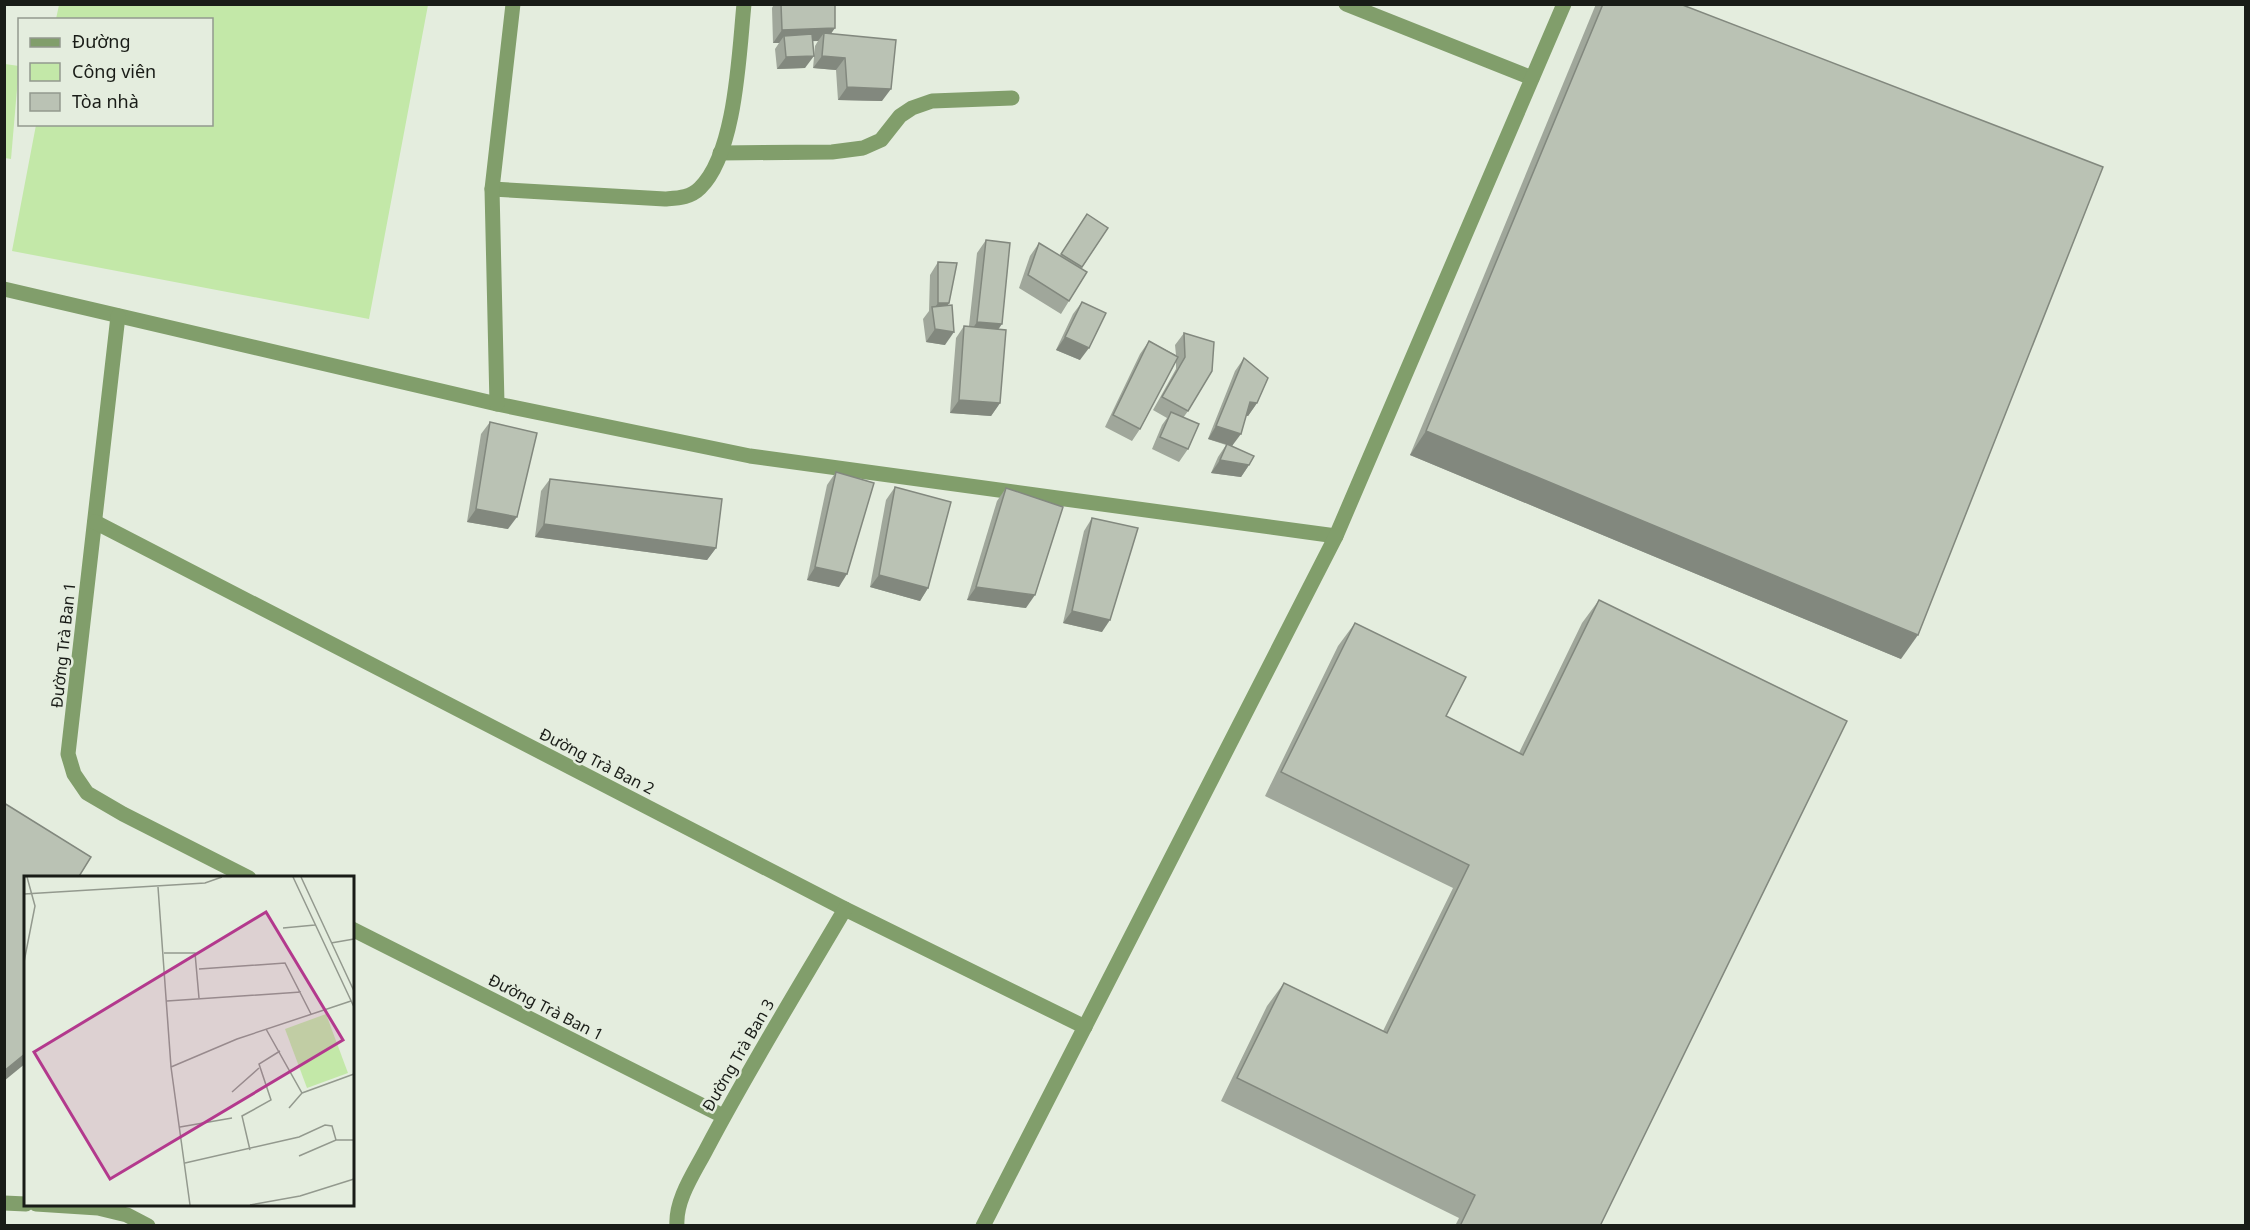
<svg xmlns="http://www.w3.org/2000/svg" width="2250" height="1230" viewBox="0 0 2250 1230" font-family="'Noto Sans',sans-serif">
<rect width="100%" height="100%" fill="#e4edde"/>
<g fill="#c3e8a8">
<path d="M59,5H428L369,319L12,251L36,125L212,124V20L56,19Z"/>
<path d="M5,64L19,66L11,159L5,158Z"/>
</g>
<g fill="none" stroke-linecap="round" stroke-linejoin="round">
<g stroke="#819e6b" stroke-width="15">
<path d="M4,1203L26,1204"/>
<path d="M36,1204L98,1208L127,1215L148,1226"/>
</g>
<g stroke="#819e6b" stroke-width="15">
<path d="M1346,4L1532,78"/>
<path d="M720,153L832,152L863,148L881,140L900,116L912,108L932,101L1012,98"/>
<path d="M492,189L665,199C678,198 690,198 700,188C736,153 739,53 744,4"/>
<path d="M4,289L497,404L750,456L1336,536"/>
<path d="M118,316L68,754L74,774L87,793L123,814L249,878"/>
<path d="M497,404L492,189L513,4"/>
<path d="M95,522L845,909L1085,1027"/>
<path d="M352,929L723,1116"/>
<path d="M677,1226C675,1200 694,1173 706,1150C749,1068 798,989 845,909"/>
<path d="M983,1226L1336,536L1564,4"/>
</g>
</g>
<g fill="#a0a79b">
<path d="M774,4H835L831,34L882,101L838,100L836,70L813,68L815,46L818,41H812L805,68L777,69L775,49L779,43H773L772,8Z"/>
<path d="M1596,4H1680L1901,659L1410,455Z"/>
<path d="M1087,214L1108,228L1081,269L1069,301L1061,314L1019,288L1030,256L1039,243L1060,256Z"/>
<path d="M986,240L998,329L1000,403L991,416L950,413L956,338L964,326H969L977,253Z"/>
<path d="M938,262L949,303L948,305L945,345L926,342L923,319L929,311L930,275Z"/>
<path d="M1082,302L1080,360L1056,350L1073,314Z"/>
<path d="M1184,333L1188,411L1183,418L1188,449L1179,462L1152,449L1162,425L1167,418L1153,410L1176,369V361L1140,429L1132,441L1105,427L1140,354L1149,341L1176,355L1175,345Z"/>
<path d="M1244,358L1257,403L1248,416H1246L1232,446L1249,465L1241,477L1211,473L1218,457L1226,445L1208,439L1235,371Z"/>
<path d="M490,422L508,529L467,522L481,434Z"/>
<path d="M836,472L839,587L807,580L827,485Z"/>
<path d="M550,479L716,548L707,560L535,537L541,491Z"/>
<path d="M895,487L928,588L920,601L870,587L886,500Z"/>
<path d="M1006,488L1026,608L967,600L997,501Z"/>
<path d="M1092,518L1102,632L1063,623L1084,531Z"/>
<path d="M1599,600L1600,1226H1455L1459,1218L1221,1101L1267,1006L1284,983L1383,1031L1453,888L1265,796L1338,646L1355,623L1446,716L1519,753L1582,623Z"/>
</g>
<g fill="#82887e">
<path d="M835,28L826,41L824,33L818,41L784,42V36L779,43H773L782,30Z"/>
<path d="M814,56L805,68L777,69L786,57Z"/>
<path d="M822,56L845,58L836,70L813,68Z"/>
<path d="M847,87L891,89L882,101L838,100Z"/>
<path d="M938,303H949L940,316L933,310Z"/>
<path d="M977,322L1002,324L993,337L968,335Z"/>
<path d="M935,329L954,332L945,345L926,342Z"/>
<path d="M1065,337L1089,348L1080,360L1056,350Z"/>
<path d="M959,400L1000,403L991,416L950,413Z"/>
<path d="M1250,402L1257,403L1248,416L1241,414Z"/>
<path d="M1216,426L1241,434L1232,446L1208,439Z"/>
<path d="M1426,431L1918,635L1901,659L1410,455Z"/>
<path d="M1220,460L1249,465L1241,477L1211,473Z"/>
<path d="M476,509L517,517L508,529L467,522Z"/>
<path d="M544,524L716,548L707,560L535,537Z"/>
<path d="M815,567L847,574L839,587L807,580Z"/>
<path d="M879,575L928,588L920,601L870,587Z"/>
<path d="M976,587L1035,595L1026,608L967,600Z"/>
<path d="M1072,611L1110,620L1102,632L1063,623Z"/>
<path d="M26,1053V1063L4,1081V1071Z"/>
</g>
<g fill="#bac2b4" stroke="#82887e" stroke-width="1.5">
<path d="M781,4H835V28L782,30Z"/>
<path d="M1603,4H1680L2103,167L1918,635L1426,431Z"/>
<path d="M824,33L896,40L891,89L847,87L845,58L822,56Z"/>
<path d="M812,34L814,56L786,57L784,36Z"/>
<path d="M1087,214L1108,228L1082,267L1061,254Z"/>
<path d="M986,240L1010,243L1002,324L977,322Z"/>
<path d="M1039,243L1087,272L1069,301L1028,275Z"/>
<path d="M938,262L957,263L949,303H938Z"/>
<path d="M1082,302L1106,313L1089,348L1065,337Z"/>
<path d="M952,305L954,332L935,329L932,307Z"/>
<path d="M964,326L1006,330L1000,403L959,400Z"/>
<path d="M1184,333L1214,342L1212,371L1188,411L1162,397L1185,357Z"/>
<path d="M1149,341L1178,357L1140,429L1113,415Z"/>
<path d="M1244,358L1268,378L1257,403L1250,402L1241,434L1216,426Z"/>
<path d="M1171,412L1199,424L1188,449L1160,437Z"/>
<path d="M490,422L537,433L517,517L476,509Z"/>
<path d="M1227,444L1254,456L1249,465L1220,460Z"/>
<path d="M836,472L874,483L847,574L815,567Z"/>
<path d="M550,479L722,499L716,548L544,524Z"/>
<path d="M895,487L951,502L928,588L879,575Z"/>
<path d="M1006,488L1063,507L1035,595L976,587Z"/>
<path d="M1092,518L1138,528L1110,620L1072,611Z"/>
<path d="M1599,600L1847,721L1600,1226H1460L1475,1195L1237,1078L1284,983L1387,1033L1469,865L1281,772L1355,623L1466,677L1446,716L1523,755Z"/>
<path d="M4,803L91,857L78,878H26V1053L4,1071Z"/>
</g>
<g text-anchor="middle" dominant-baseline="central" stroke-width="5" stroke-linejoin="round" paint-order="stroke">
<g font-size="16" fill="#191c17" stroke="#e4edde">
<text transform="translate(63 645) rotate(-84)">Đường Trà Ban 1</text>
<text transform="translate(597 761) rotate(27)">Đường Trà Ban 2</text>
<text transform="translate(546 1007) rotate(27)">Đường Trà Ban 1</text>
<text transform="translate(738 1055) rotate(-60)">Đường Trà Ban 3</text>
</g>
</g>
<g transform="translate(24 876)">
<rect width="330" height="330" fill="#e4edde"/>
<path d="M302,138L324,197L283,212L261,153Z" fill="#c3e8a8"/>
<path fill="none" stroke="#93998e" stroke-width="1.5" d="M269,1L330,131M277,1L330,115M134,11L147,191L166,329M0,18L181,7L198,1M259,52L291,49M307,67L330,63M140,77H171L175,122M0,86L11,30L3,1M175,93L261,87L287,138M143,125L277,116M242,153L278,217L330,198M147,191L213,163L327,125M208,216L235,192M265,232L278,217M156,251L208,242M226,274L218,240L247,224L235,188L256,175M275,280L312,264H330M161,287L275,261L301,249L308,250L312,264M226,329L276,320L330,303"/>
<path fill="#b3398d" fill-opacity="0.15" stroke="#b3398d" stroke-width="3" d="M242,36L319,164L86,303L10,176Z"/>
<rect width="330" height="330" fill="none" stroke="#191c17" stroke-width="3"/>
</g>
<rect width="2250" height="1230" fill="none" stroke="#191c17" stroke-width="12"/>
<rect x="18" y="18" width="195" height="108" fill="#e4edde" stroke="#93998e" stroke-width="1.5"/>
<rect x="30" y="38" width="30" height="9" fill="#819e6b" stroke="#93998e" stroke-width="1.5"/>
<text x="72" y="48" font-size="18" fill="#191c17">Đường</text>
<rect x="30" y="63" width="30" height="18" fill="#c3e8a8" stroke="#93998e" stroke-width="1.5"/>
<text x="72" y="78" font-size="18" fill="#191c17">Công viên</text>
<rect x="30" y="93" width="30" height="18" fill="#bac2b4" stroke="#93998e" stroke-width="1.5"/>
<text x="72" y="108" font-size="18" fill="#191c17">Tòa nhà</text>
</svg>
